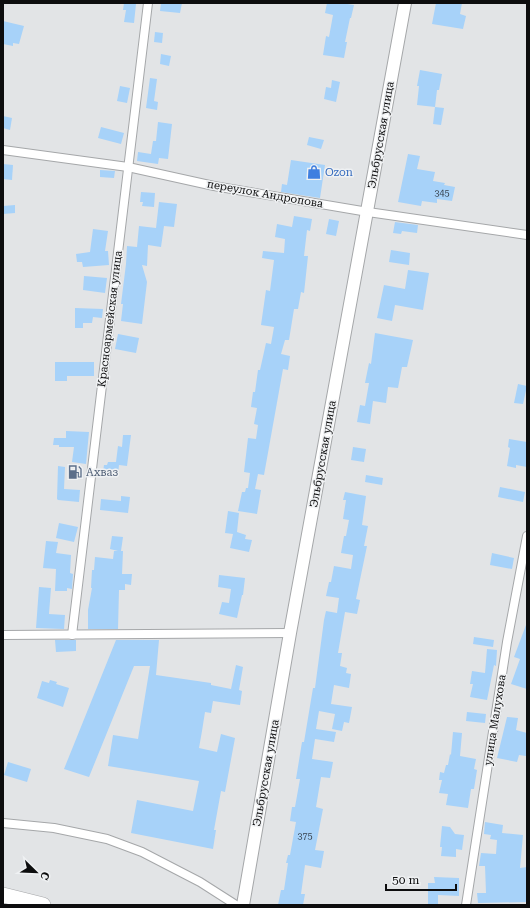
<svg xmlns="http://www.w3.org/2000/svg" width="530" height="908" viewBox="0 0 530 908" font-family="'Roboto Serif',serif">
<rect width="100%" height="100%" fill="#e2e4e6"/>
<g fill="#a7d2f9">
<path d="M124,3L136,4L134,23L124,22L126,10H123Z"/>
<path d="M161,3H182L180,13L160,11Z"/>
<path d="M327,3H341L354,5L351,18H350L345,42H347L344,58L323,55L326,36L329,37L333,15L325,13Z"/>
<path d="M436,3H462L460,14L466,16L463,29L432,24Z"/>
<path d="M3,21L24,26L19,44L13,43V46L3,44Z"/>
<path d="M155,32L163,33L162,43L154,42Z"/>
<path d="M161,54L171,56L169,66L160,64Z"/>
<path d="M420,70L442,74L439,90H437L435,107L417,105L419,86H417Z"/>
<path d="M150,78L157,79L154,101L158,102L157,110L146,108Z"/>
<path d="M332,80L340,82L336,102L324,99L326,87L331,88Z"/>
<path d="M120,86L130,88L127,103L117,101Z"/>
<path d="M435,107L444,108L441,125L433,124Z"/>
<path d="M3,116L12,118L10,130L3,128Z"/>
<path d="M158,122L172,124L168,159L159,158L158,164L137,161L138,152L151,154L153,141H156Z"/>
<path d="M101,127L124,133L121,144L98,138Z"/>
<path d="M309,137L324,140L321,149L307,145Z"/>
<path d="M408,154L420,156L417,169L435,172L433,181L445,183L444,185L455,187L452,201L437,199V203L422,201L421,206L398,202Z"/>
<path d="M291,160L325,165L320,198L281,192L282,184L287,185Z"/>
<path d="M3,164L13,165L12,180L3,179Z"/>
<path d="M100,170L115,171L114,178L100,177Z"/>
<path d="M141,192L155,193L154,207L142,206L143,202H140Z"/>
<path d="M159,202L177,204L174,227L164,226L161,247L148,245L147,266L142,265L147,282L142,324L121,321L123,304H121L126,264L127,246L137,247L139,226L156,228Z"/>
<path d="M15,205V213L3,214V206Z"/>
<path d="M294,216L312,219L310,231L307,230L304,256H308L304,293L301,292L298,309H294L289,340H285L281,354L290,356L288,370L283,369L264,475L258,474L255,489L261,490L257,514L238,511L242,492H245L246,488H248L250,473L244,472L248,438L256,439L258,425L254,424L257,408L251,407L253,392H255L258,370H260L266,343L271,344L274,327L261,325L266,290L270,291L274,260L262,258L263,251L284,253L285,239L275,237L277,224L292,227Z"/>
<path d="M329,219L339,221L336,236L326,234Z"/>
<path d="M395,222L418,225L417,233L402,231L401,234L393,233Z"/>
<path d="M93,229L108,231L105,251H108L109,265L83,267L82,262H77L76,254L90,252Z"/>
<path d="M391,250L410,253L409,265L389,262Z"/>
<path d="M408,270L429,273L423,310L395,305L392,321L377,318L384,285L405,289Z"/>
<path d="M84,276L107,278L105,293L83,290Z"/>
<path d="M75,308L103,309L102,318L93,317L92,323H83V328H75Z"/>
<path d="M375,333L413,340L407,367H402L398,388L388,387L386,403L373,401L370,424L357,422L360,405L365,406L369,383H365L369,363L371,364Z"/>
<path d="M118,334L139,338L136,353L115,349Z"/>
<path d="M55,362H94V376H67V381H55Z"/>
<path d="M518,384L527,386L523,404L514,403Z"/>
<path d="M66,431L89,432L86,464L72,462L74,447H59V445H53L54,438H66Z"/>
<path d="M123,435H131L127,466L119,465L118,474L103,472L104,465H107L108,462H116L118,446L122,447Z"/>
<path d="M509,439L527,442V467L516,465V468L507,466L510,448L508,447Z"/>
<path d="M353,447L366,449L364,462L351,460Z"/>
<path d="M58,466L65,467L64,489L80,490L79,502L58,500L57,499Z"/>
<path d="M366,475L383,478L382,485L365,482Z"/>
<path d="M500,487L525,492L523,502L498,497Z"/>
<path d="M345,492L366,496L362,525L368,526L364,546H367L356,599L360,600L357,614L345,612L338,653H342L340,666L347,668L346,673L351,674L349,688L334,685L331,704L352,707L349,723L344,722L342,731L332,729L335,714L319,711L316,729L336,732L334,742L315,739L312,759L333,762L330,778L321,777L316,807L323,809L315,850L324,851L321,868L305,865L301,894H305L303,905H278L281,890H284L288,863H286L288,855H290L296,822L290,821L292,807H295L300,779H296L302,742H304L313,688H315L324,620L326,611L337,613L339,598L326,596L329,582H331L334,566L351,569L353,555L341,553L344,536H346L349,520L343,519L346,500H343Z"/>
<path d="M121,496L130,497L128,513L100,510L101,499L121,501Z"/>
<path d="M228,511L239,513L237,532L246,535L245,539L252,540L249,552L230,548L233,534L225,533Z"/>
<path d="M59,523L78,527L74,542L56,538Z"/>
<path d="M112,536L123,537L121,551H123L122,574H132L131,585L125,584V590H119L118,629H88V610L92,588H91L92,570H94L95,557L113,559L114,551H118L110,549Z"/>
<path d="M46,541L58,542L56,553L71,555L70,573L73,574L72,589L67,588V591H55L56,569L43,568Z"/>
<path d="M492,553L514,558L512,569L490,565Z"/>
<path d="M219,575L245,578L243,595H242L237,618L219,614L222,602L229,603L231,589L218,587Z"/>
<path d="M39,587L51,588L49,614L65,615L64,629L36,628Z"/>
<path d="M526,625H527V689L511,684L520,659L514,657Z"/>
<path d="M474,637L494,640L493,647L473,644Z"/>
<path d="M55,640H76V651L56,652Z"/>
<path d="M116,640H159L156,675L211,683V685L231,689L236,665L243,667L239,690L242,691L240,705L213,701L211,713L205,712L202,731L199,748L217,752L221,734L235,738L225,792L221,791L214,830H216L213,849L131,833L137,800L193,811L199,781L108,766L113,735L138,739L150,666H134L89,777L64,769Z"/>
<path d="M487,649L497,650L496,666L494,665L487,700L470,697L473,684H470L472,671L485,673Z"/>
<path d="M50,680L57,682L56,684L69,688L63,707L37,698L42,681L49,683Z"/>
<path d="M467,712L486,714L485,723L466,721Z"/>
<path d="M507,717L518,718L516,730L527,733L526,756L519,755L517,762L497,758Z"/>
<path d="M453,732L462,733L460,756L476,759L474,769L477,770L474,789H471L468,808L446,805L448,794L439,793L442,780H439L440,772L444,773L446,765H448L450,754L451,755Z"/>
<path d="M8,762L31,769L27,782L4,775Z"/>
<path d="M485,822L503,825L502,833L523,835L520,868L527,867V902L478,903L477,893H486L485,866H479L481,853L496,854L497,840L490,839L491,835L484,834Z"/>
<path d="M442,826L450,827L455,834L464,835L462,850L456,849V857L441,856L442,847H440Z"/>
<path d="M434,877L459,878V896L438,895V904H428V883H435Z"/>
</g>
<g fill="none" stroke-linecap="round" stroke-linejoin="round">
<defs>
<g id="street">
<path d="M3,150L128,167L214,186L368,212L527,235"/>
<path d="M3,635L290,633"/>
<path d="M72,635L148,3"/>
<path d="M3,823L54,828L107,839L142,852L200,882L236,905"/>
<path d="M466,905L507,642L527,536"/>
</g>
<path id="secondary" d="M243,905L290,633L405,3"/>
<path id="highway" d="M3,895L43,905"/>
</defs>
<use href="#street" stroke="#a5a7a9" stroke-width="10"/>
<use href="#secondary" stroke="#a5a7a9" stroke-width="14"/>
<use href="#highway" stroke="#a5a7a9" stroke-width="16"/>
<use href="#street" stroke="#fff" stroke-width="8"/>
<use href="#secondary" stroke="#fff" stroke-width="12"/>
<use href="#highway" stroke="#fff" stroke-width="15"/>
</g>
<defs>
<symbol id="shop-bare" viewBox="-9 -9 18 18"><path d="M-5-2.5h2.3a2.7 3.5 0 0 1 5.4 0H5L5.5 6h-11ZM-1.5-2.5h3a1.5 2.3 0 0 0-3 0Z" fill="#3f7fe0" stroke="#eff1f3" stroke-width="2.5" paint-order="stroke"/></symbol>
<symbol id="fuel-bare" viewBox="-9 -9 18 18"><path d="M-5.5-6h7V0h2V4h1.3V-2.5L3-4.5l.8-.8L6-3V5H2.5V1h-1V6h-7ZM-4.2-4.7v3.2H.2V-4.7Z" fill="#5c6f8a" stroke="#eff1f3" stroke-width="2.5" paint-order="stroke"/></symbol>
</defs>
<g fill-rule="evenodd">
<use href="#shop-bare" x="304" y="162" width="20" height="20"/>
<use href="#fuel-bare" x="65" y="462" width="20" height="20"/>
</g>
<g text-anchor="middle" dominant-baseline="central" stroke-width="3" stroke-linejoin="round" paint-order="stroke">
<g font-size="9" fill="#343e49">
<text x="442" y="193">345</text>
<text x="305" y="836">375</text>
</g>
<g font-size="11" fill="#0d0d0e" stroke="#eff1f3">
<text transform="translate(381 135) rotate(-80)">Эльбрусская улица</text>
<text transform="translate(265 194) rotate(10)">переулок Андропова</text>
<text transform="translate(110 319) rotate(-83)">Красноармейская улица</text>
<text transform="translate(323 454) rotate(-80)">Эльбрусская улица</text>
<text transform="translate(495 720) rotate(-81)">улица Малухова</text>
<text transform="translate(266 773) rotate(-80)">Эльбрусская улица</text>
</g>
<g font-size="11" fill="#366cbe" stroke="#eff1f3" text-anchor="start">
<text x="325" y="172">Ozon</text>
</g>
<g font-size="11" fill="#4e5e75" stroke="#eff1f3" text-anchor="start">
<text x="86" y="472">Ахваз</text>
</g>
</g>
<rect width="530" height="908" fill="none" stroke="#0d0d0e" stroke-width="8"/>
<g transform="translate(36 872) rotate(113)" stroke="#eff1f3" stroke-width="3" paint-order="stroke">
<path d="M0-3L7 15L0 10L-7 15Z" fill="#0d0d0e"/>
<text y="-6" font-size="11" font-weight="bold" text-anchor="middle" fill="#0d0d0e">С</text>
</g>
<path d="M386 884v6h70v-6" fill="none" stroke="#0d0d0e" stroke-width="2"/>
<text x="392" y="884" font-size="12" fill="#0d0d0e" stroke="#eff1f3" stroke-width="3" paint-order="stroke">50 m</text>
</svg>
